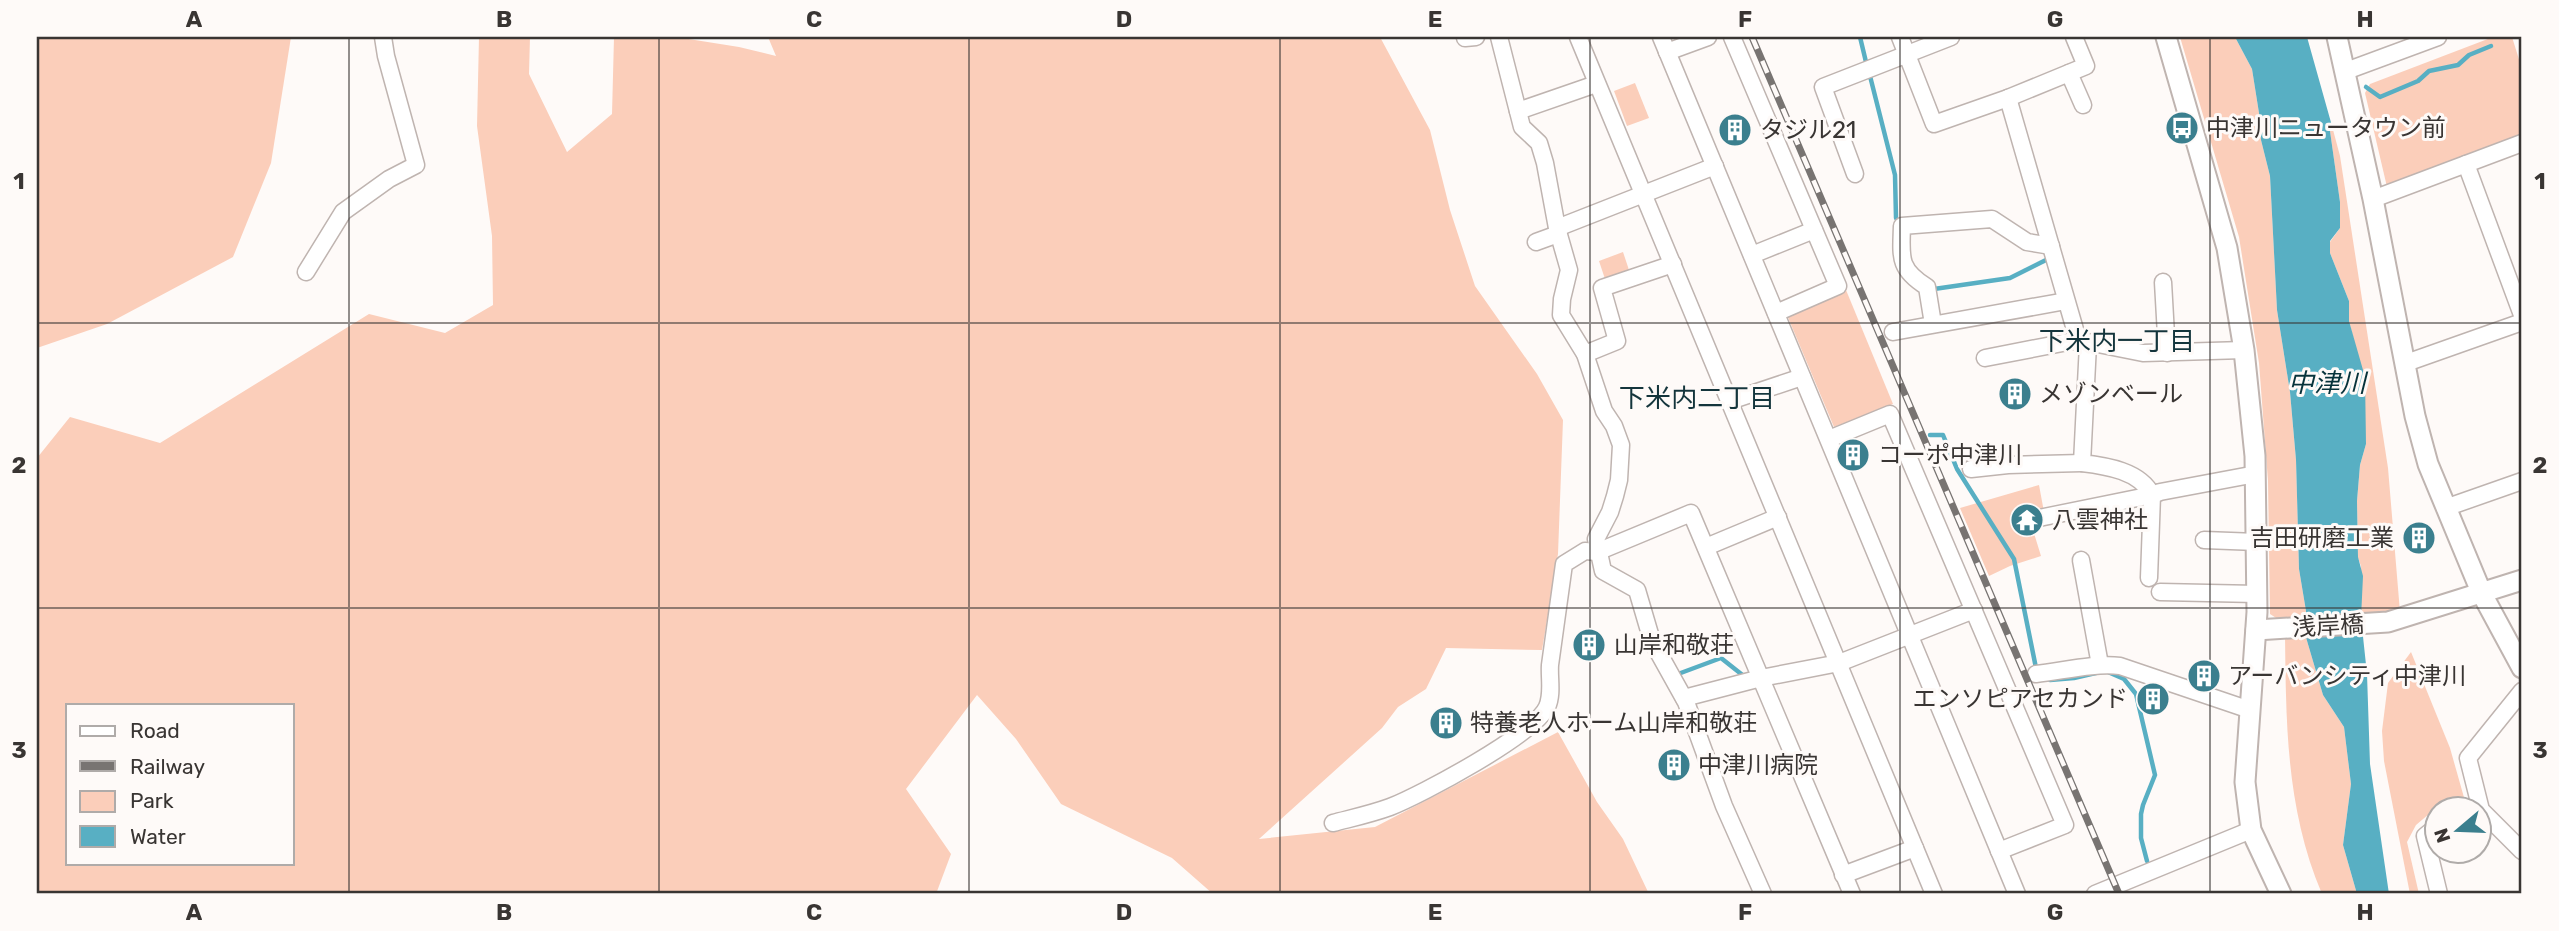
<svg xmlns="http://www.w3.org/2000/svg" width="2559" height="931" viewBox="0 0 2559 931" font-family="Rubik,'Noto Sans JP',sans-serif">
<rect width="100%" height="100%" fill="#fefaf8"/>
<g fill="#fbceba" fill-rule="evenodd">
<path d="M37,37H291L271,163L233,257L107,324L37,348Z"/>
<path d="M479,37H530L529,74L567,152L612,114L614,37H676L739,47L776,56L768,37H1380L1430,130L1450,210L1475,286L1537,374L1563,420L1558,554L1542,650L1446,648L1426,689L1398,707L1382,728L1259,839L1375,827L1558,732L1597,802L1623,839L1649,894H1213L1172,858L1061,804L1016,739L977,695L906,789L951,854L936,894H37V458L70,417L160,443L369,314L445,333L493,305L492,236L477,126ZM68,705H292V863H68Z"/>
<path d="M2180,37H2235L2252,69L2259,113L2261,140L2270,176L2277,310L2290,392L2296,460L2299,569L2306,611L2305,622L2284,623L2270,614L2268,481L2259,363L2239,237Z"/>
<path d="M2493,37H2512L2522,69V137L2387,187L2365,93L2370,84Z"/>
<path d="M1635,83L1649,118L1627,126L1614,91Z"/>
<path d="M2332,126L2340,156L2388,468L2400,612L2361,618V566L2358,558L2357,501L2360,465L2366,444L2355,345L2349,321V301L2330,253V242L2340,228V202L2330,131Z"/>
<path d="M1623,252L1629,270L1605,279L1599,261Z"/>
<path d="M1846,290L1893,404L1834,427L1787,315Z"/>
<path d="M2039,485L2044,512L2033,514L2031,509L2014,515L2019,533L2033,530L2041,556L2010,566L1989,576L1960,508Z"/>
<path d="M2285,634H2305L2323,695L2344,727L2351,784L2343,845L2357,894H2322C2286,809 2286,724 2285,634Z"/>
<path d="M2411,652L2450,748L2465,801L2436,808L2416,825L2407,842L2419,894H2410L2384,761L2382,731L2388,683Z"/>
</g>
<path fill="#58afc3" d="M2235,37H2307L2332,126L2330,131L2340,202V228L2330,241V253L2349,301V321L2365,377L2366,444L2360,465L2357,501L2358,557L2363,576L2361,618L2367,674L2370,764L2389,894H2357L2343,845L2351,784L2344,727L2323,695L2305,634L2306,611L2299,569L2296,460L2290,392L2277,310L2270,176L2261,140L2259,113L2252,69Z"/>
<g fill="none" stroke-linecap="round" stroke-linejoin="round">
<g stroke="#58afc3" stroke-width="4.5">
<path d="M1860,37L1866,62"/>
<path d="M1870,76L1895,175L1896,218"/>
<path d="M2366,87L2380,97L2418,81L2429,71L2458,65L2469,55L2491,46"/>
<path d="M1934,289L2010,278L2046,260"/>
<path d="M1930,435H1943L1957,469L2014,559L2036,668"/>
<path d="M2108,672L2124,679L2136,694L2155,775L2143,805L2141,814V838L2147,861"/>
<path d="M1678,674L1721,658L1745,677"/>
<path d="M2050,680L2074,678L2100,672"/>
</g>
<defs>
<g id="minor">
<path d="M1499,37L1522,127L1539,143L1545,163L1557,228L1569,270L1562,299L1561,315L1585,354L1604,411L1614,426L1621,445L1619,480L1615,496L1610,512L1596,539L1603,571L1637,590L1652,641L1686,702L1724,806L1763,894"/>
<path d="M1578,37L1934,894"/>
<path d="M1661,37L2017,894"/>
<path d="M1732,37L1838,286L1776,313"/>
<path d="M1900,37L1934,124L2008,98L2086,66L2074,37"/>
<path d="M1465,38L1476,37"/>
<path d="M1667,52L1708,37"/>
<path d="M2346,71L2438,37"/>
<path d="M2069,73L2083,105"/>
<path d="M2008,98L2078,340"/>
<path d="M1518,111L1596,84"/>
<path d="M2466,164L2522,315"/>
<path d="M1855,174L1823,87L1951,37"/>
<path d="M2373,199L2522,143"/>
<path d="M1557,228L1715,166"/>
<path d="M1536,242L1558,234"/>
<path d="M1752,255L1814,230"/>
<path d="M306,272L343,212L389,179L416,165L386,56L383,37"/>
<path d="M2163,282L2167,353"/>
<path d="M1933,324L1927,287C1898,269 1901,257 1902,226L1992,219L2027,242L2051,246"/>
<path d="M1893,332L2066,301"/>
<path d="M2088,344L2082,463C2107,466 2140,471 2152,495L2149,578"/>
<path d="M1585,354L1617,341L1602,288L1673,264"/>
<path d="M1985,358L2078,340L2143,353L2244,350"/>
<path d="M2406,363L2522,322"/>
<path d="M1730,401L1802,377"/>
<path d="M1829,439L1890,414L2065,825L1999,851"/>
<path d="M1971,469L2008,465L2082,463"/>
<path d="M2445,508L2522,481"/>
<path d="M2039,518L2152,495L2160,492L2256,474"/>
<path d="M2204,540L2257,542"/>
<path d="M1706,547L1778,517"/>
<path d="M2081,560L2100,665"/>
<path d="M2160,592L2257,594"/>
<path d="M2036,674C2063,671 2094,663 2120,666L2250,710"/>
<path d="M2522,691L2468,758L2481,810L2522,851"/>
<path d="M1684,698L1761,678L1839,663L1974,610"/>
<path d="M1333,823C1352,818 1371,814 1390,807C1421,795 1535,734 1547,707C1553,694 1549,678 1550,665L1564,564L1585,551L1597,552L1691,513L1852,894"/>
<path d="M2436,827L2425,836L2439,894"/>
<path d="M1843,875L1915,848"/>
<path d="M2095,894L2251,830"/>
</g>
<g id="tertiary">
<path d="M2166,37L2227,248L2244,350L2255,456L2257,612L2245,782L2251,830L2281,894"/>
<path d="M2337,37L2373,199L2415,416L2428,464L2482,594L2522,668"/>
<path d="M2256,630L2388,622L2522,580"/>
</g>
</defs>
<use href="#minor" stroke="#bfb4b0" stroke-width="19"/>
<use href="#tertiary" stroke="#bfb4b0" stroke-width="23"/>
<use href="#minor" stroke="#fff" stroke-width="16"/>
<use href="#tertiary" stroke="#fff" stroke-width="19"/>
<defs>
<path id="rail" d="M1752,37L2119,894"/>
</defs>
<use href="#rail" stroke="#787472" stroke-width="7"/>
<use href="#rail" stroke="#fefaf8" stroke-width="4.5" stroke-dasharray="13" stroke-linecap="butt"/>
</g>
<path fill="none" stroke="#393533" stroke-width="2" stroke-opacity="0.55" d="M349,37V894M659,37V894M969,37V894M1280,37V894M1590,37V894M1900,37V894M2210,37V894M37,323H2522M37,608H2522"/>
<defs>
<symbol id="bus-disc" viewBox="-11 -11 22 22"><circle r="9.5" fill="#3b7f8e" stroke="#fefaf8"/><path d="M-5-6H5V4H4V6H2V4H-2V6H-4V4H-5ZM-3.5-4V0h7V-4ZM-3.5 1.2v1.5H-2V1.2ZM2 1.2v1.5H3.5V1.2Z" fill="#fff"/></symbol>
<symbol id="building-disc" viewBox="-11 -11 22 22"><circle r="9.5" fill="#3b7f8e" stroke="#fefaf8"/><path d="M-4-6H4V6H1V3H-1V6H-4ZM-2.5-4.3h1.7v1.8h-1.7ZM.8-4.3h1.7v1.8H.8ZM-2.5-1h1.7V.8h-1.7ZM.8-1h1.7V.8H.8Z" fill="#fff"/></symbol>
<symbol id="temple-disc" viewBox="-11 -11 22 22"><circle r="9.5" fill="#3b7f8e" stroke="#fefaf8"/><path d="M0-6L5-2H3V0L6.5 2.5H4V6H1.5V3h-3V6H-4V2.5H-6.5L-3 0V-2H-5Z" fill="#fff"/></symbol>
</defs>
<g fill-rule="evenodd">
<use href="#bus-disc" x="2163" y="109" width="38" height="38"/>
<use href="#building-disc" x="1716" y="111" width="38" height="38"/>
<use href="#building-disc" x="1996" y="375" width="38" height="38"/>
<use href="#building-disc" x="1834" y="436" width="38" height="38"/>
<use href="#temple-disc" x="2008" y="501" width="38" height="38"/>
<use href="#building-disc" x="2400" y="519" width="38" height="38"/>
<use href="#building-disc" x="1570" y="626" width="38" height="38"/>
<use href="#building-disc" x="2185" y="657" width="38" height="38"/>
<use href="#building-disc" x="2134" y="680" width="38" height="38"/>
<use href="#building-disc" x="1427" y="704" width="38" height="38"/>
<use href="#building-disc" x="1655" y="746" width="38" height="38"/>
</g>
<g text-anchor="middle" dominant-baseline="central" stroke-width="6" stroke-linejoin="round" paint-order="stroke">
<g font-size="24" fill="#393533" stroke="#fefaf8" text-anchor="start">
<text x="2206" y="128">中津川ニュータウン前</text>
<text x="1760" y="130">タジル21</text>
<text x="2039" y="394">メゾンベール</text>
<text x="1878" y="455">コーポ中津川</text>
<text x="2052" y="520">八雲神社</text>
<text x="2394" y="538" text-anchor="end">吉田研磨工業</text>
<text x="1614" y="645">山岸和敬荘</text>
<text x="2228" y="676">アーバンシティ中津川</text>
<text x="2128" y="699" text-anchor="end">エンソピアセカンド</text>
<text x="1470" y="723">特養老人ホーム山岸和敬荘</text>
<text x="1698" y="765">中津川病院</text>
</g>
<g font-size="24" fill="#393533" stroke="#fefaf8">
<text transform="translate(2328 626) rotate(-3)">浅岸橋</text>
</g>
<g font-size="26" fill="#14353c" stroke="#fefaf8">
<text x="2117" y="341">下米内一丁目</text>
<text x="1697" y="398">下米内二丁目</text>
</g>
<g font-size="26" font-style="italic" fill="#07333b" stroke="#fefaf8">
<text x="2327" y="383">中津川</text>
</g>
</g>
<rect width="2559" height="931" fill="none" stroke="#fefaf8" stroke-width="77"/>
<rect x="66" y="704" width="228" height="161" fill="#fefaf8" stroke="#afaba9" stroke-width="2"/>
<rect x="80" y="726" width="35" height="10" fill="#ffffff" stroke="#afaba9" stroke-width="2"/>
<text x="130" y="738" font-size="21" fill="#393533">Road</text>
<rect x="80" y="761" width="35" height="10" fill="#787472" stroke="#afaba9" stroke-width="2"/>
<text x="130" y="774" font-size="21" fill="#393533">Railway</text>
<rect x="80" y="791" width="35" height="21" fill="#fbceba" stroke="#afaba9" stroke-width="2"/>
<text x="130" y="808" font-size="21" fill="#393533">Park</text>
<rect x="80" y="826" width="35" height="21" fill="#58afc3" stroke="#afaba9" stroke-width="2"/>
<text x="130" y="844" font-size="21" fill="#393533">Water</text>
<g transform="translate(2458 830) rotate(251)"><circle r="33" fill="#fefaf8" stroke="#afaba9" stroke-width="2"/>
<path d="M0-5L12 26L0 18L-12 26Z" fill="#3b7f8e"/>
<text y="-10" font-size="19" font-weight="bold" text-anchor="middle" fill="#393533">N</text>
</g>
<rect x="38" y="38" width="2482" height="854" fill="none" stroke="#393533" stroke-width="2.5"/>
<g font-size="23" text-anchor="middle" font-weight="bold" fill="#393533">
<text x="194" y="27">A</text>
<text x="504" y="27">B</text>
<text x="814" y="27">C</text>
<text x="1124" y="27">D</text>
<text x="1435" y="27">E</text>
<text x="1745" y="27">F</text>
<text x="2055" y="27">G</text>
<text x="2365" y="27">H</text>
<text x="19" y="189">1</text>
<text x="2540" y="189">1</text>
<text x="19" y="473">2</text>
<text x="2540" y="473">2</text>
<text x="19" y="758">3</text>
<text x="2540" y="758">3</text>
<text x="194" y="920">A</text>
<text x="504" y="920">B</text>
<text x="814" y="920">C</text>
<text x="1124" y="920">D</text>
<text x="1435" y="920">E</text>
<text x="1745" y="920">F</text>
<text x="2055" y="920">G</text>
<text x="2365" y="920">H</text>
</g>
</svg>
